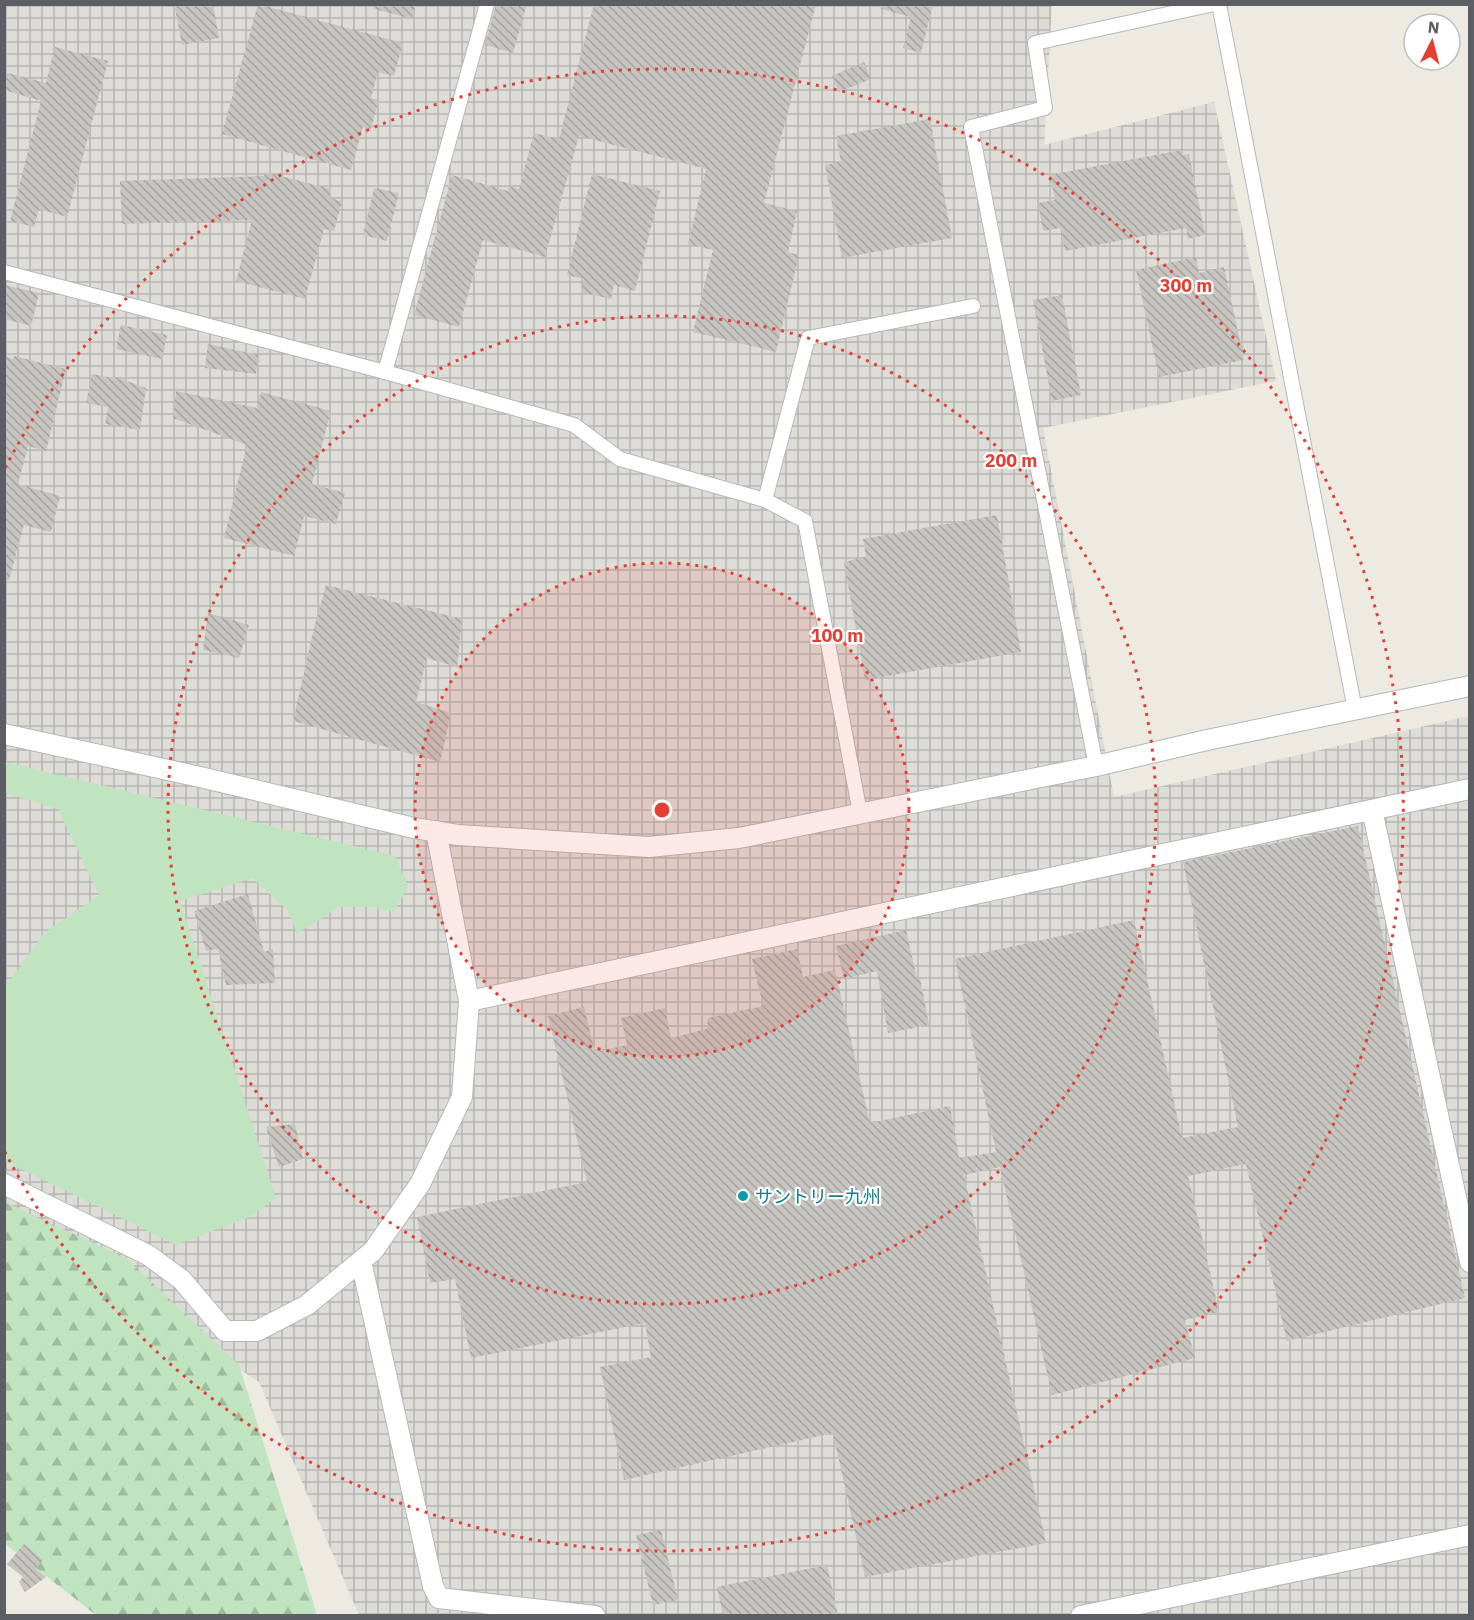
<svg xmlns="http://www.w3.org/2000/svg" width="1474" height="1620" viewBox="0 0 1474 1620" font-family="'IBM Plex Sans','Noto Sans JP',sans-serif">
<defs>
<pattern id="industrial-grid" width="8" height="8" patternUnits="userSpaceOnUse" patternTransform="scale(1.5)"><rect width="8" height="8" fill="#dedcd7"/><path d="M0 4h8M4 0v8" fill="none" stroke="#b7b6b2"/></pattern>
<pattern id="forest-firs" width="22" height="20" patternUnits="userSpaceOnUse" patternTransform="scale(1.5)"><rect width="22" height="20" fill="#c0e4bf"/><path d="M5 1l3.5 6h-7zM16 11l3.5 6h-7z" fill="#9fbc9f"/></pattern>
<pattern id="building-back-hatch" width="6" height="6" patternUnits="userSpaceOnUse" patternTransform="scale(1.5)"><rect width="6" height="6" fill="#c8c5c0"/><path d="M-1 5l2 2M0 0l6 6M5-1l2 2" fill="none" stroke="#a5a3a0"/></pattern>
</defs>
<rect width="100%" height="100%" fill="#edeae2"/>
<path fill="url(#industrial-grid)" d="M4,5H1052L1044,145L1214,102L1276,381L1043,428L1114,797L1469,716V1615H359L259,1382L5,1217Z"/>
<path fill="#c0e4bf" d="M5,762L395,856L408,886L394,912L372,907H339L297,934L288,911L253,878L180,901L276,1198L250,1217L176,1245L5,1161V981L11,979L44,933L99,895L58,809L5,793Z"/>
<path fill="url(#forest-firs)" d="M4,1202L126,1258L239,1365L317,1615H96L5,1544Z"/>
<g fill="url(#building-back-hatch)">
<path d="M174,4H213L219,38L182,45Z"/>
<path d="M258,4L403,43L394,76L378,72L371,98L379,100L371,129L363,127L351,170L222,134Z"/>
<path d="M375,4H416L412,19L374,9Z"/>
<path d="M496,4H527L513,53L485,45Z"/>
<path d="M594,4H816L764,203L797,211L788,252L799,255L776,352L693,332L713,250L688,244L706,169L579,136L545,257L483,240L459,327L414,315L452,175L508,191L509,186L519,189L534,133L559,139Z"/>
<path d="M881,4H933L921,53L903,48L911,17L881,9Z"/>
<path d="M55,47L108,61L67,217L39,209L34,227L10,221L41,101L4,90V72L46,83Z"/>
<path d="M864,62L871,79L839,92L832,76Z"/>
<path d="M930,119L952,238L842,258L825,165L841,162L836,136Z"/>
<path d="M1182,150L1183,155L1189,154L1205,235L1188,239L1186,228L1065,251L1060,228L1043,231L1038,203L1055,200L1050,175Z"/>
<path d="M265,172L331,189L329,198L342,201L334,231L324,229L305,299L236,281L252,220L122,224L120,181L264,176Z"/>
<path d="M592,174L660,191L635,291L614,285L611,299L581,292L584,279L567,275Z"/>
<path d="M374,188L399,193L387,241L363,235Z"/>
<path d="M1196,257L1199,273L1224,267L1244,360L1159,377L1136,270Z"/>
<path d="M4,285L39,293L31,326L4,319Z"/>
<path d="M1062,295L1081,395L1052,401L1033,300Z"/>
<path d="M121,325L167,335L162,359L116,349Z"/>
<path d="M208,344L258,355L256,374L205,368Z"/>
<path d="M4,356L13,359L14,356L66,369L46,451L28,446L18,484L60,496L51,532L24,525L9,580H4Z"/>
<path d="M92,374L112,378L113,376L146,388L140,430L105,424L108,407L86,403Z"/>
<path d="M176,391L257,408L261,392L331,411L312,484L345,493L336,524L304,516L294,556L224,538L247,445L173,418Z"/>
<path d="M997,515L1021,652L865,680L844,562L866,557L863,539Z"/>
<path d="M326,585L462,619L457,667L427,658L416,702L451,713L440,762L293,721L315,624Z"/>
<path d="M208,613L249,625L239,658L203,650Z"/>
<path d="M1358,826L1465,1298L1287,1341L1246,1164L1188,1176L1219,1312L1185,1320L1195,1358L1052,1395L1000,1167L964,1175L1046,1543L865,1577L833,1433L624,1480L600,1367L651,1357L645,1323L471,1358L455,1279L430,1283L417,1217L587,1182L548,1016L584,1007L595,1052L627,1045L621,1018L665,1008L671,1038L707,1029L708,1018L763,1006L752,959L797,949L803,977L835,970L870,1123L950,1106L959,1158L996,1152L955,959L1134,920L1182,1138L1238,1127L1183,862Z"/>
<path d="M248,894L264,952L273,949L275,983L226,985L218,949L206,951L194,911Z"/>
<path d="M906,930L917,979L920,978L929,1025L888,1033L877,971L844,979L836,946Z"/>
<path d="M295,1124L303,1159L279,1167L266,1127Z"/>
<path d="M661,1530L678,1600L653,1605L636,1535Z"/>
<path d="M24,1544L43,1560L36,1569L46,1577L25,1592L19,1582L23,1577L7,1564Z"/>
<path d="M827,1565L838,1616H723L717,1587Z"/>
</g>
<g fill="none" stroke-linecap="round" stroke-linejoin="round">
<defs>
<g id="street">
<path d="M1219,4L1355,710"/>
<path d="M4,272L385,372L574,425L620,459L765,500L805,521L860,813"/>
<path d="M385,372L487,4"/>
<path d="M765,500L808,338L973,306"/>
<path d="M1096,766L971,127L1045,108L1035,43L1214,4"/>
</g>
<g id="secondary">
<path d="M4,734L200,777L414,828L458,835L649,847L739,838L1096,766L1207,740L1470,686"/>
<path d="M1372,810L1470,1262"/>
<path d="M469,1001L1470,789"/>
<path d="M4,1184L148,1255L182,1280L225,1331H257L307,1305L373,1251L420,1184L462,1097L469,1001L436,831"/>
<path d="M361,1261L433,1586L439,1598L595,1616"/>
<path d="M1081,1616L1470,1535"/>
</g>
</defs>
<use href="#street" stroke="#b5b8bc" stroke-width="16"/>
<use href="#secondary" stroke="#b4b7bc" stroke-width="22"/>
<use href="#street" stroke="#fff" stroke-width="14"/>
<use href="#secondary" stroke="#fff" stroke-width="20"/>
</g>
<circle cx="662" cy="810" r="247" fill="#e33f33" fill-opacity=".12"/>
<g fill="none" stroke="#e33f33" stroke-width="3" stroke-dasharray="3 6">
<circle cx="662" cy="810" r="247"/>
<circle cx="662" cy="810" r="494"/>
<path d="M5 468A741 741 0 1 1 5 1152"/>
</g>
<circle fill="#0f9aa8" stroke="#fff" stroke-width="2" cx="743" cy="1196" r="6"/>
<g text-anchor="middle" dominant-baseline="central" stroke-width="4.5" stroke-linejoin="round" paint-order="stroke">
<g font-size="18" fill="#0d838f" stroke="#fff" text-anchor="start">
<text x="755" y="1196">サントリー九州</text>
</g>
</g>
<circle cx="662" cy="810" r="9" fill="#e33f33" stroke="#fff" stroke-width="3"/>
<g font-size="18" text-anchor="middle" font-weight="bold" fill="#e33f33" stroke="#fff" stroke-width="4.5" stroke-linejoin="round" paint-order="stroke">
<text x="1186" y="292">300 m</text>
<text x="1011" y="467">200 m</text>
<text x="837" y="642">100 m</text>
</g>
<rect width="1474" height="1620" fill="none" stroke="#5b5e63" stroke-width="12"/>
<g transform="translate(1432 42) rotate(6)"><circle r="28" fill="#ffffff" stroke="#bdbfc1" stroke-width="1.5"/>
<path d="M0-4.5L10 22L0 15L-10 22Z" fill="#e33f33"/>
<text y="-9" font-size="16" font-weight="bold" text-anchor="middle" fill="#5b5e63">N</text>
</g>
</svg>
